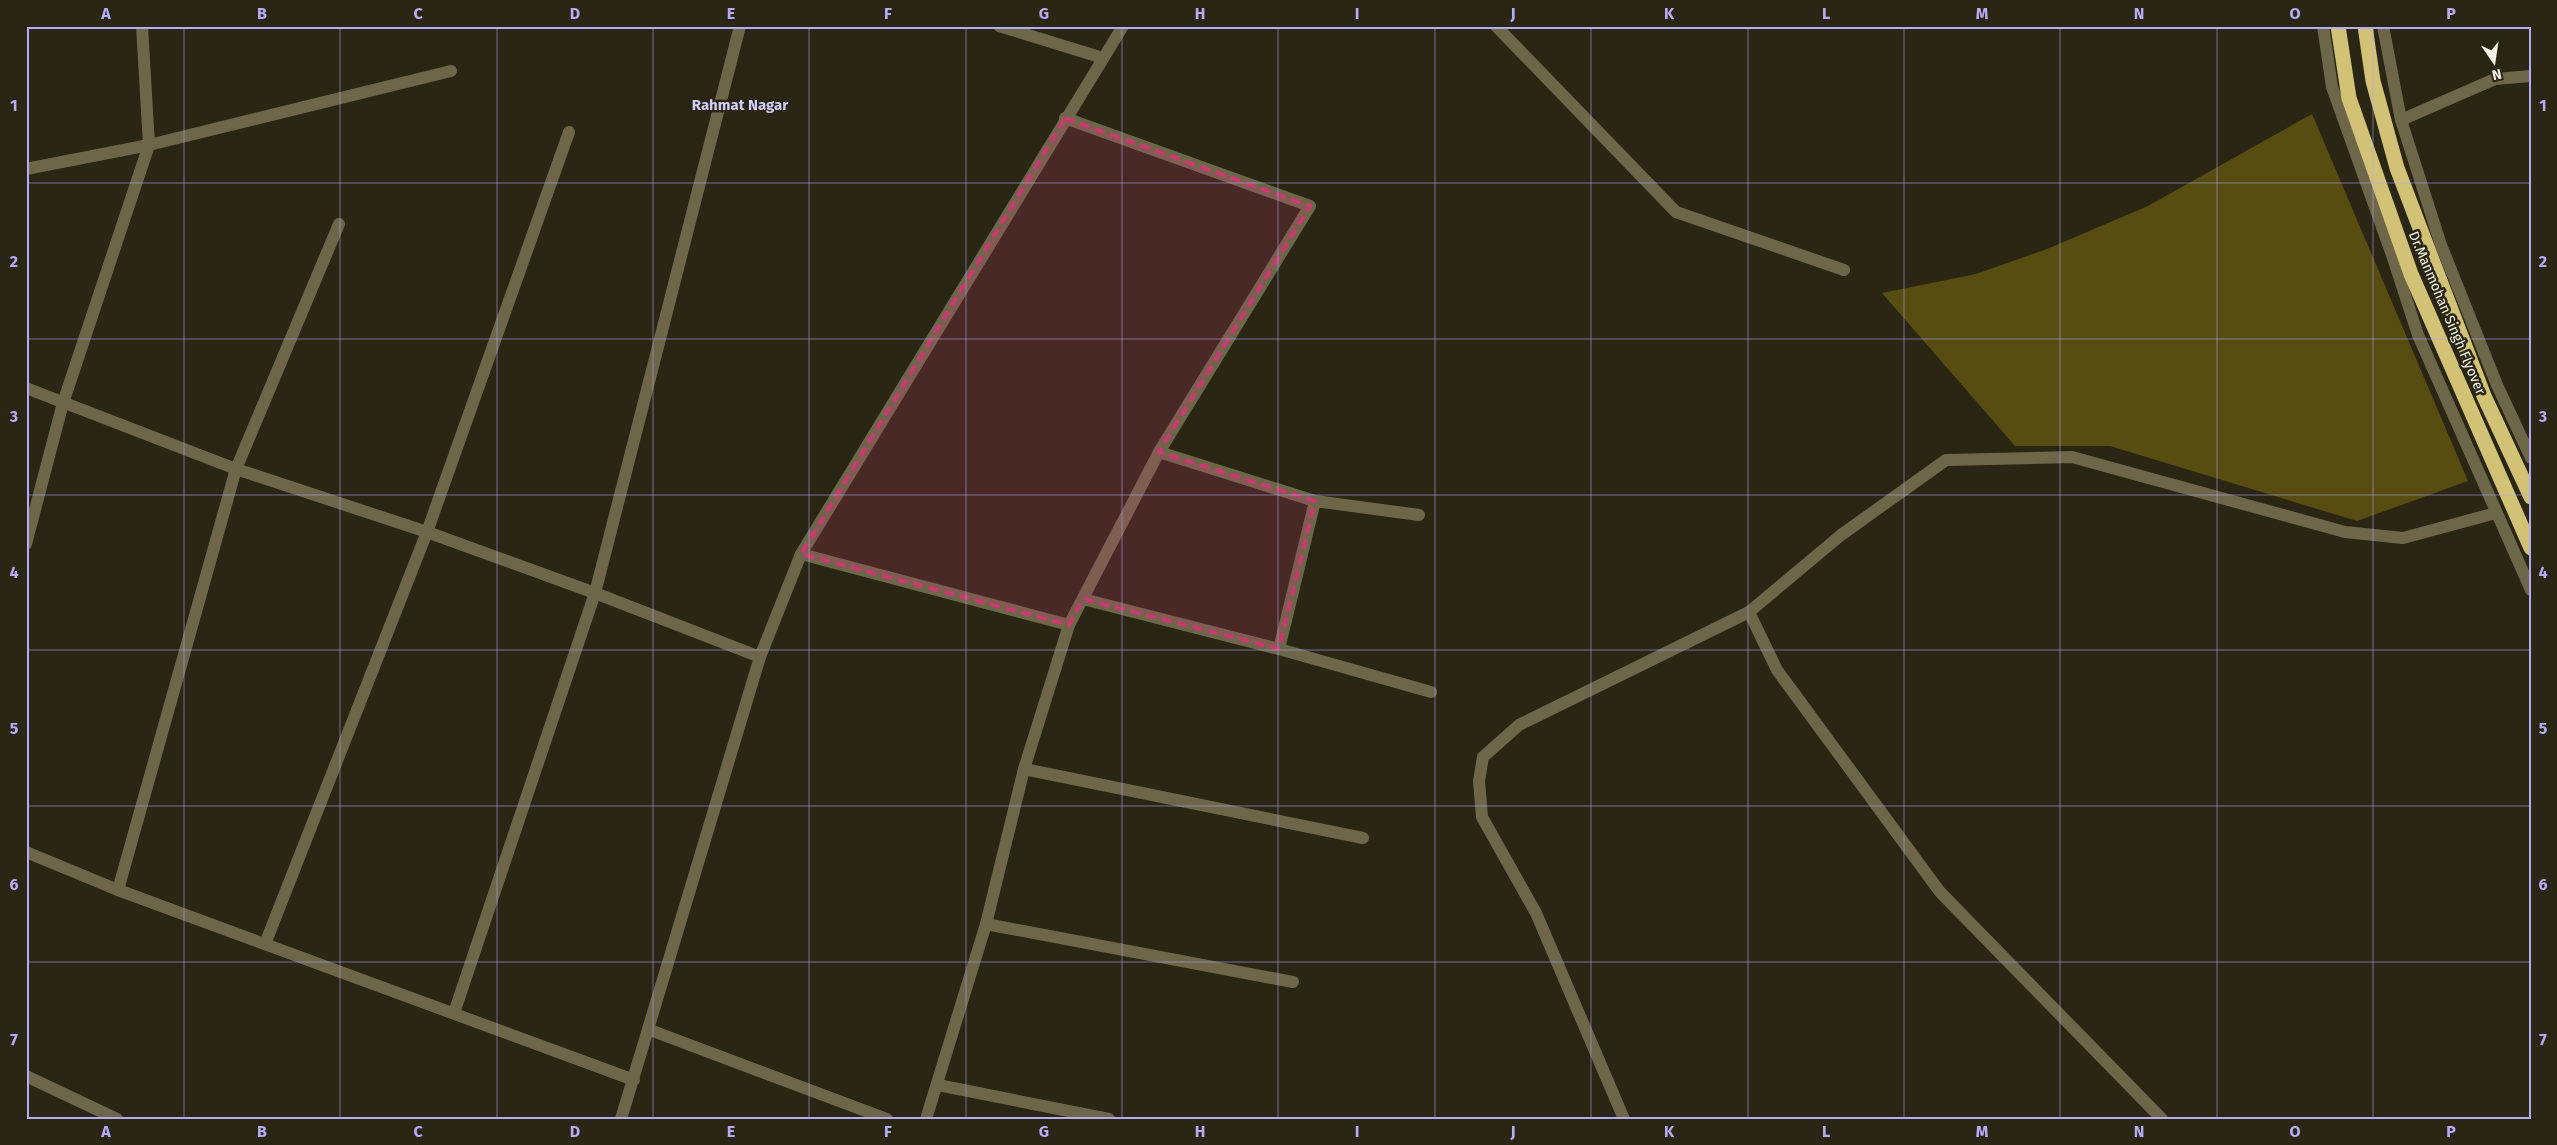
<svg xmlns="http://www.w3.org/2000/svg" width="2557" height="1145" viewBox="0 0 2557 1145" font-family="'Fira Sans',sans-serif">
<rect width="100%" height="100%" fill="#2a2614"/>
<path fill="#584d11" d="M2312,114L2468,481L2357,521L2110,446H2015L1882,293L1976,274L2047,249L2148,206Z"/>
<g fill="none" stroke-linecap="round" stroke-linejoin="round">
<g stroke="#6d6749" stroke-width="12">
<path d="M999,26L1103,58"/>
<path d="M1496,26L1676,212L1844,270"/>
<path d="M2323,26L2332,87L2392,255L2418,335L2531,590"/>
<path d="M2383,26L2401,120L2441,245L2497,385L2531,458"/>
<path d="M2401,120L2495,79L2531,76"/>
<path d="M26,169L149,145L451,71"/>
<path d="M26,388L236,469L427,532L595,593L760,657"/>
<path d="M1159,452L1315,501L1419,515"/>
<path d="M26,544L63,403L149,145L142,26"/>
<path d="M801,554L1069,625"/>
<path d="M1083,599L1279,649L1431,692"/>
<path d="M1279,649L1315,501"/>
<path d="M1024,769L1363,838"/>
<path d="M26,852L118,890L634,1080"/>
<path d="M118,890L236,469L339,224"/>
<path d="M986,924L1293,982"/>
<path d="M265,944L427,532L569,132"/>
<path d="M454,1013L595,593L740,26"/>
<path d="M650,1030L887,1119"/>
<path d="M26,1076L117,1119"/>
<path d="M938,1085L1109,1119"/>
<path d="M621,1119L760,657L801,554L1123,26"/>
<path d="M926,1119L986,924L1024,769L1069,625L1159,452L1310,206L1065,118"/>
<path d="M1624,1119L1536,913L1482,817L1479,781L1483,757L1519,725L1749,612"/>
<path d="M2162,1119L1940,892L1777,670L1749,612L1841,535L1946,460L2072,457L2345,532L2403,538L2496,513"/>
</g>
<g stroke="#d2c275" stroke-width="15">
<path d="M2338,26L2349,98L2411,274L2531,548"/>
<path d="M2365,26L2373,81L2397,168L2484,396L2531,497"/>
</g>
</g>
<path fill="#ca3970" fill-opacity="0.2" stroke="#ca3970" stroke-width="4" stroke-dasharray="10 6" stroke-linejoin="round" d="M1065,118L1310,206L1159,452L1315,501L1279,649L1083,599L1069,625L801,554Z"/>
<path fill="none" stroke="#b5acf8" stroke-width="1" stroke-opacity="0.55" d="M184,26V1119M340,26V1119M497,26V1119M653,26V1119M809,26V1119M966,26V1119M1122,26V1119M1278,26V1119M1435,26V1119M1591,26V1119M1748,26V1119M1904,26V1119M2060,26V1119M2217,26V1119M2373,26V1119M26,183H2531M26,339H2531M26,495H2531M26,650H2531M26,806H2531M26,962H2531"/>
<g text-anchor="middle" dominant-baseline="central" stroke-width="5" stroke-linejoin="round" paint-order="stroke">
<g font-size="14" fill="#f7f5e9" stroke="#2a2614">
<text transform="translate(2447 313) rotate(67)">Dr.Manmohan Singh Flyover</text>
</g>
<g font-size="15" font-weight="bold" fill="#d2cef9" stroke="#2a2614">
<text x="740" y="105">Rahmat Nagar</text>
</g>
</g>
<rect width="2557" height="1145" fill="none" stroke="#2a2614" stroke-width="55"/>
<g transform="translate(2494 62) rotate(167)" stroke="#2a2614" stroke-width="4" paint-order="stroke">
<path d="M0-4L9 19L0 12L-9 19Z" fill="#f7f5e9"/>
<text y="-8" font-size="14" font-weight="bold" text-anchor="middle" fill="#f7f5e9">N</text>
</g>
<rect x="28" y="28" width="2502" height="1090" fill="none" stroke="#b5acf8" stroke-width="2"/>
<g font-size="16" text-anchor="middle" font-weight="bold" fill="#b5acf8">
<text x="106" y="19">A</text>
<text x="262" y="19">B</text>
<text x="418" y="19">C</text>
<text x="575" y="19">D</text>
<text x="731" y="19">E</text>
<text x="888" y="19">F</text>
<text x="1044" y="19">G</text>
<text x="1200" y="19">H</text>
<text x="1357" y="19">I</text>
<text x="1513" y="19">J</text>
<text x="1669" y="19">K</text>
<text x="1826" y="19">L</text>
<text x="1982" y="19">M</text>
<text x="2139" y="19">N</text>
<text x="2295" y="19">O</text>
<text x="2451" y="19">P</text>
<text x="14" y="111">1</text>
<text x="2543" y="111">1</text>
<text x="14" y="267">2</text>
<text x="2543" y="267">2</text>
<text x="14" y="422">3</text>
<text x="2543" y="422">3</text>
<text x="14" y="578">4</text>
<text x="2543" y="578">4</text>
<text x="14" y="734">5</text>
<text x="2543" y="734">5</text>
<text x="14" y="890">6</text>
<text x="2543" y="890">6</text>
<text x="14" y="1045">7</text>
<text x="2543" y="1045">7</text>
<text x="106" y="1137">A</text>
<text x="262" y="1137">B</text>
<text x="418" y="1137">C</text>
<text x="575" y="1137">D</text>
<text x="731" y="1137">E</text>
<text x="888" y="1137">F</text>
<text x="1044" y="1137">G</text>
<text x="1200" y="1137">H</text>
<text x="1357" y="1137">I</text>
<text x="1513" y="1137">J</text>
<text x="1669" y="1137">K</text>
<text x="1826" y="1137">L</text>
<text x="1982" y="1137">M</text>
<text x="2139" y="1137">N</text>
<text x="2295" y="1137">O</text>
<text x="2451" y="1137">P</text>
</g>
</svg>
